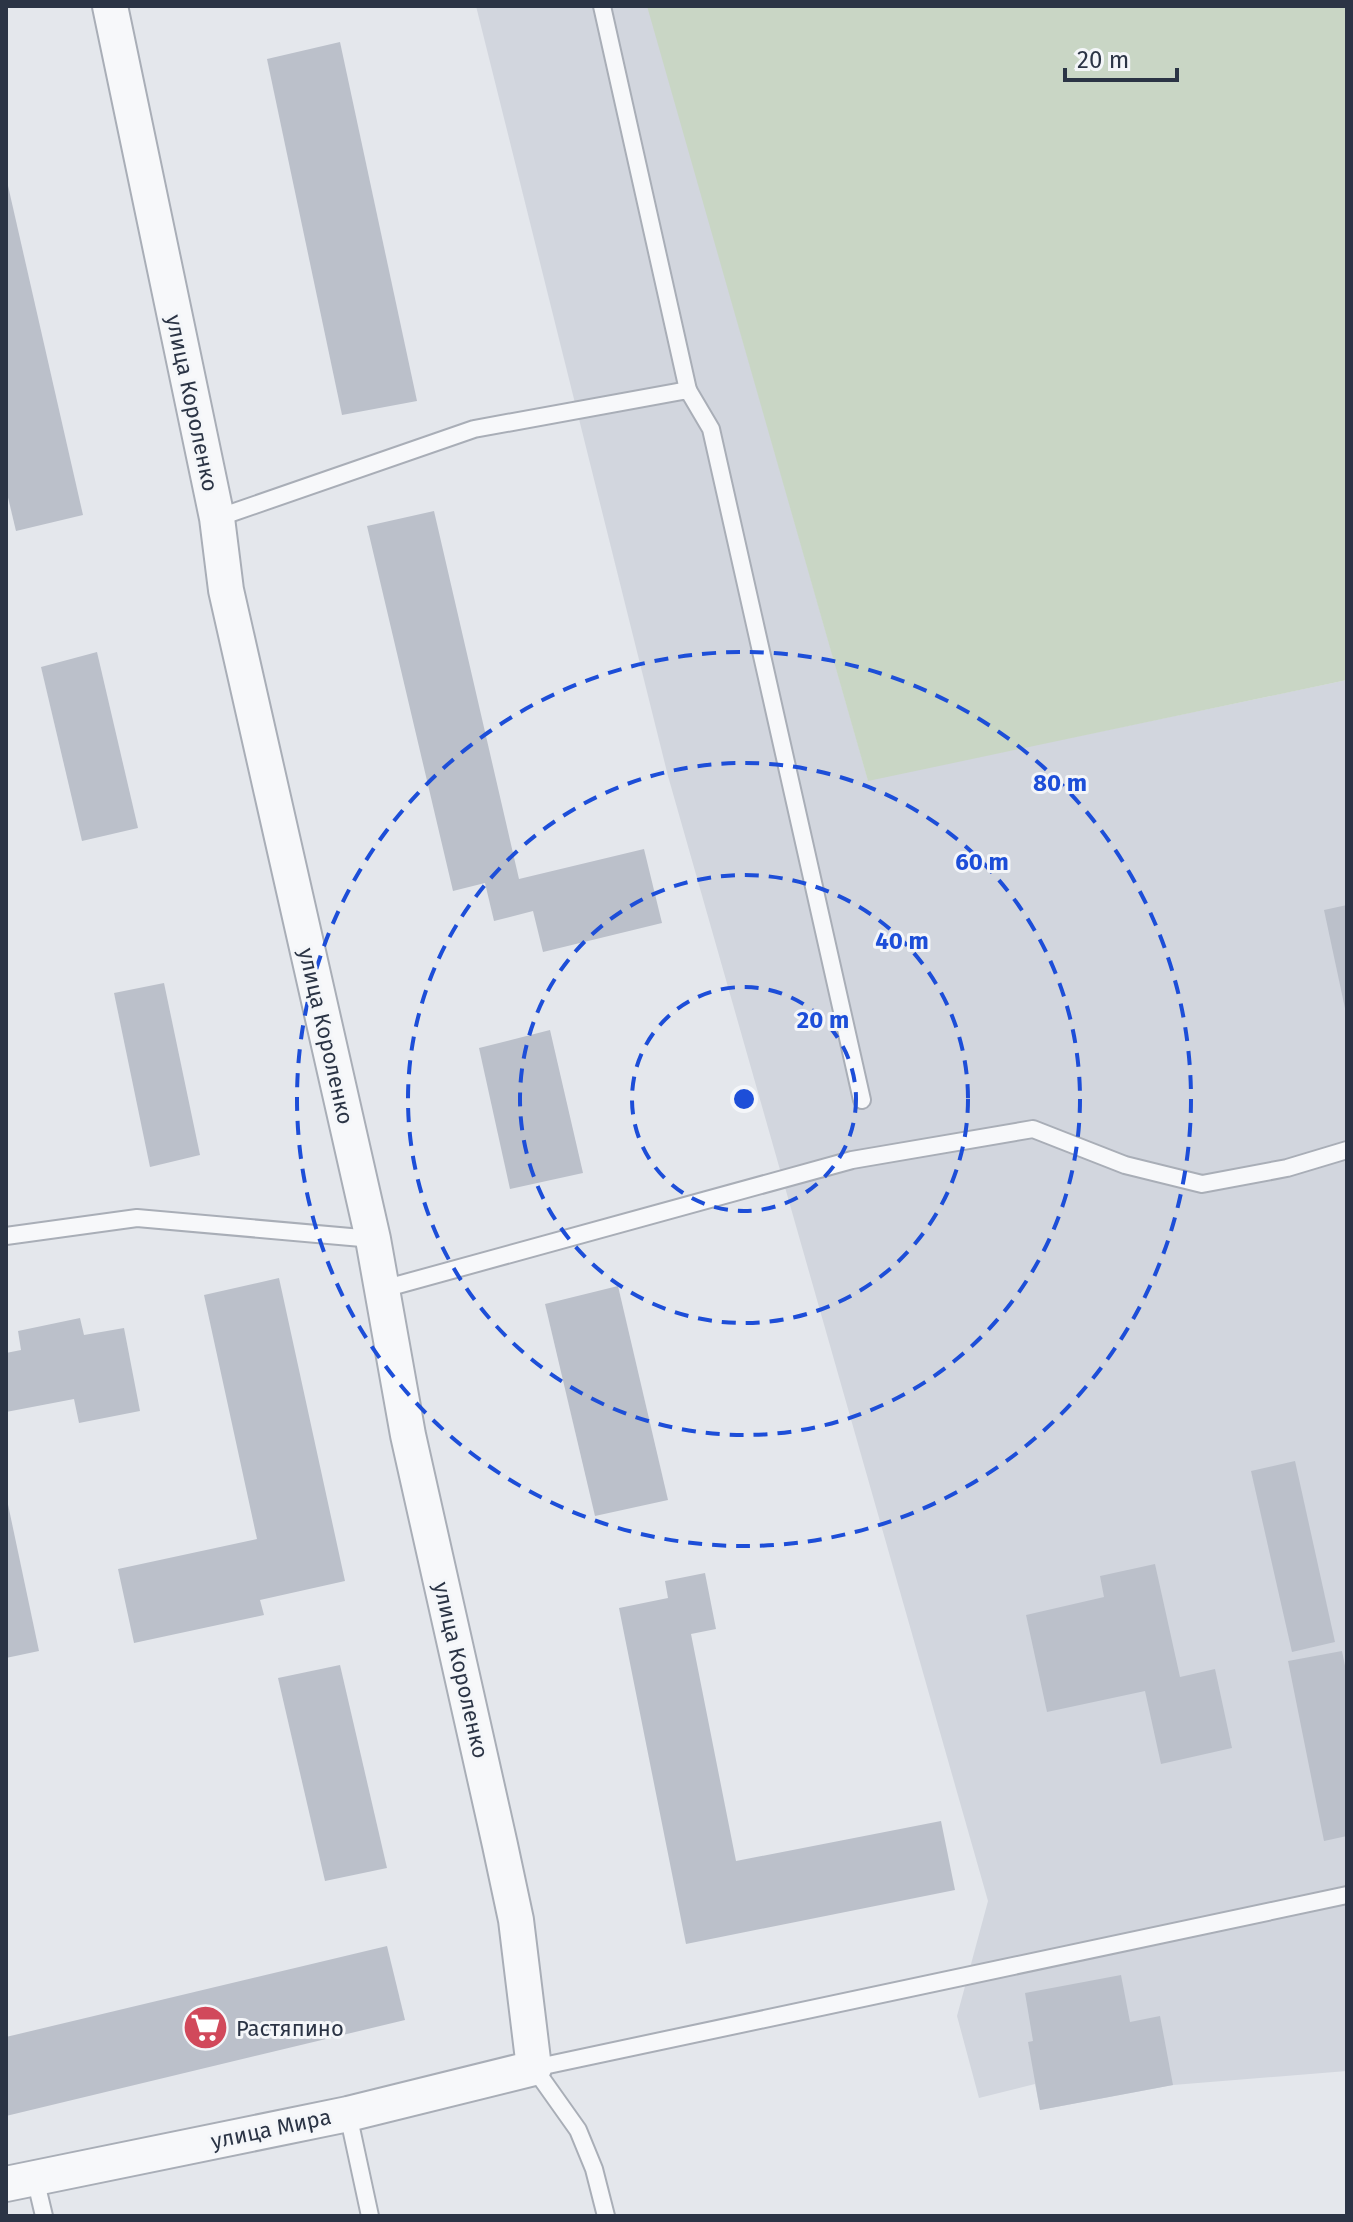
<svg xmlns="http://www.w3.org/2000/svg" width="1353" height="2222" viewBox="0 0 1353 2222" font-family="'Fira Sans',sans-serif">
<rect width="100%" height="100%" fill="#e4e7ec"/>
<path fill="#d2d6de" d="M476,6H652L715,242L868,780L1347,680V2071L1173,2085L1040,2110L1035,2084L979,2098L957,2016L988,1901L668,776Z"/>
<path fill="#c9d6c5" d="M647,6H1347V680L868,781Z"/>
<g fill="#bbc0ca">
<path d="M340,42L417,401L342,415L267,59Z"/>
<path d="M6,177L83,515L16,531L6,489Z"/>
<path d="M434,511L519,879L644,849L662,923L543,952L533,911L494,921L485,883L453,891L367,526Z"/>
<path d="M97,652L138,828L82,841L41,667Z"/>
<path d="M1347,905V1013H1346L1324,910Z"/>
<path d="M164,983L200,1155L150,1167L114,993Z"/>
<path d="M550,1030L583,1173L510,1189L479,1048Z"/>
<path d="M279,1278L345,1581L260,1600L264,1615L134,1643L118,1569L257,1539L204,1295Z"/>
<path d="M618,1286L668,1500L595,1516L545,1304Z"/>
<path d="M80,1318L84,1335L124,1328L140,1411L79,1423L74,1399L6,1412V1353L21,1350L18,1331Z"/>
<path d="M1295,1461L1335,1642L1292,1652L1251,1471Z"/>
<path d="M6,1495L39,1651L6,1658Z"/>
<path d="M1155,1564L1180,1677L1215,1669L1232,1748L1161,1764L1145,1691L1047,1712L1026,1615L1104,1597L1100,1576Z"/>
<path d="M705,1573L716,1629L691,1634L736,1861L941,1821L955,1890L686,1944L619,1608L668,1598L665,1581Z"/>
<path d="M1342,1651L1347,1676V1836L1324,1841L1288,1661Z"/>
<path d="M340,1665L387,1868L325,1881L278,1678Z"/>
<path d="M387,1946L405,2020L6,2116V2037Z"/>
<path d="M1121,1975L1130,2022L1160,2016L1173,2085L1040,2110L1028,2042L1033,2041L1025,1993Z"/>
</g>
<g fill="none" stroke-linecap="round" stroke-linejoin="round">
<defs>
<g id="service">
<path d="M602,6L688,390"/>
<path d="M217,518L474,429L688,390L711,429L862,1100"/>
<path d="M6,1236L137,1218L373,1239"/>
<path d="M383,1289L852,1160L1033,1129L1125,1165L1202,1184L1287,1168L1347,1150"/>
<path d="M348,2114L370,2216"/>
<path d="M35,2178L44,2216"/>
<path d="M606,2216L594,2169L578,2130L534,2068L1347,1895"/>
</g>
<path id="minor" d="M6,2184L348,2114L534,2068L516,1920L500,1845L408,1435L373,1239L226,590L217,518L110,6"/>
</defs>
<use href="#service" stroke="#a9aeb7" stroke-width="20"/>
<use href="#minor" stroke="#a9aeb7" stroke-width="38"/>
<use href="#service" stroke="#f7f8fa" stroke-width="16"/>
<use href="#minor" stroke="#f7f8fa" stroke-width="34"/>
</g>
<g fill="none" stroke="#1d4ed8" stroke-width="4" stroke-dasharray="14 10">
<circle cx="744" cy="1099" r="112"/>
<circle cx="744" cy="1099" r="224"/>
<circle cx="744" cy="1099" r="336"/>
<circle cx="744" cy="1099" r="447"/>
</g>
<defs>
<symbol id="supermarket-disc" viewBox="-11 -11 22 22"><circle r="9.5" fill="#d1495b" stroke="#f4f6f9"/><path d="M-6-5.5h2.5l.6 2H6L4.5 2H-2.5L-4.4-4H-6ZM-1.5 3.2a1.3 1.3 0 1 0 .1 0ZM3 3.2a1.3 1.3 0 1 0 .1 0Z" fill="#fff"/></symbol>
</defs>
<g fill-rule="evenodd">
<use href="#supermarket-disc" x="180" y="2002" width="51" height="51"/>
</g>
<g text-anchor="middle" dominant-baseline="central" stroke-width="6" stroke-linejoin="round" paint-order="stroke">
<g font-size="22" fill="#2b3445" stroke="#f4f6f9">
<text transform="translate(192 403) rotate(78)">улица Короленко</text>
<text transform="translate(326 1036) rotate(77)">улица Короленко</text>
<text transform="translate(461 1670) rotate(77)">улица Короленко</text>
<text transform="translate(271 2129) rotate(-12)">улица Мира</text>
</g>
<g font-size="22" fill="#2b3445" stroke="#f4f6f9" text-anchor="start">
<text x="236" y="2028">Растяпино</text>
</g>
</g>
<circle cx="744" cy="1099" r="12" fill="#1d4ed8" stroke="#f4f6f9" stroke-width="4"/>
<g font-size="24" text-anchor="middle" font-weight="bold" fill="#1d4ed8" stroke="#f4f6f9" stroke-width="6" stroke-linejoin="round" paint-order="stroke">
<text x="1060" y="791">80 m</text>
<text x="982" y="870">60 m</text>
<text x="902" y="949">40 m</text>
<text x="823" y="1028">20 m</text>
</g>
<rect width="1353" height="2222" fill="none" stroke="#2b3445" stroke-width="16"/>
<path d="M1065 68v12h112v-12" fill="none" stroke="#2b3445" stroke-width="4"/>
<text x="1077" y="68" font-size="24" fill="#2b3445" stroke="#f4f6f9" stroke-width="6" paint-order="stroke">20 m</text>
</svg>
